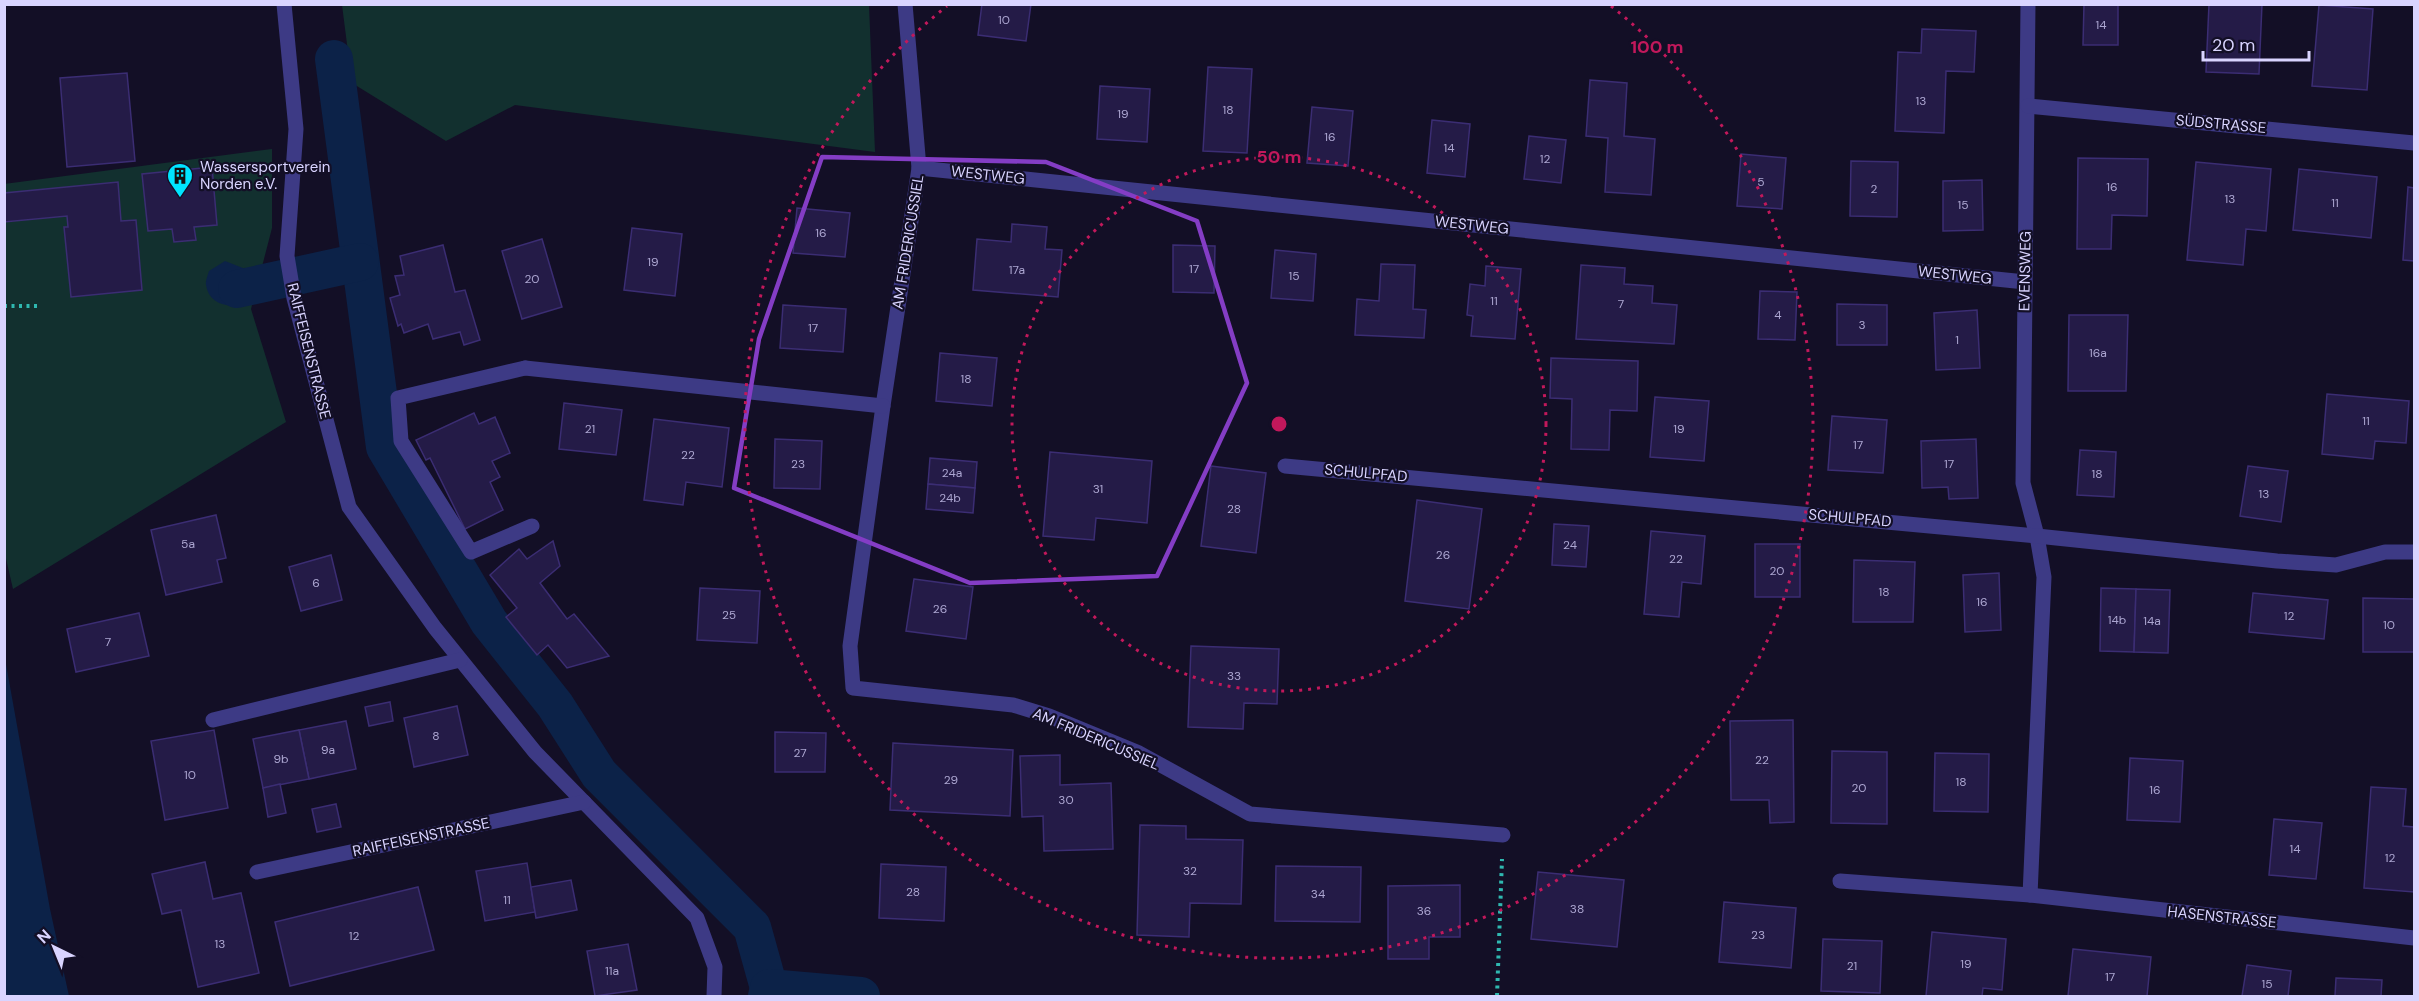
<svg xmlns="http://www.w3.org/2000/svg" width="2419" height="1001" viewBox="0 0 2419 1001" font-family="'DM Sans',sans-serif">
<rect width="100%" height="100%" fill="#130f26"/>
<g fill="#12302f">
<path d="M342,5H869L875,152L515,105L446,141L352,83Z"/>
<path d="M272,149V228L251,309L286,422L13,589L4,550V184Z"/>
</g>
<g fill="#0c2248">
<path d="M225,261L248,270L259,288C256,291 253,297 249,299C234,311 209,306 206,285C205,281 208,275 209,271Z"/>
<path d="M4,653L50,909L69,996H5Z"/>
</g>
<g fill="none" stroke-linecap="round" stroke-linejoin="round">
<g stroke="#0c2248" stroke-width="38">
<path d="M334,59L385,447L489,622L555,705L599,774L752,927L769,988"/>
<path d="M237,289L360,262"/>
<path d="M767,996L769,988L861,996"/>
</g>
</g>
<g fill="#241b47" stroke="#3b2d73" stroke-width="1.5">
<path d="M982,4H1031L1026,41L978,35Z"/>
<path d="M2084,4H2118V45H2083Z"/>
<path d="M2209,4H2262L2259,74L2206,72Z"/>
<path d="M2319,5L2373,9L2367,90L2312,86Z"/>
<path d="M1922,29L1976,31L1974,72L1946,71L1944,133L1895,131L1898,52L1921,53Z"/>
<path d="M1208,67L1252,69L1247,153L1203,151Z"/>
<path d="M127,73L135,161L67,167L60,78Z"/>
<path d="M1590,80L1627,83L1624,136L1655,139L1651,195L1605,192L1608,138L1586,136Z"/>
<path d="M1100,86L1150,89L1147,142L1097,139Z"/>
<path d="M1312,107L1353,111L1348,166L1307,163Z"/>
<path d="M1432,120L1470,124L1465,177L1427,173Z"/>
<path d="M1529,136L1566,140L1561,183L1524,179Z"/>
<path d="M1741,154L1786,158L1782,209L1737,206Z"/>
<path d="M2078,158L2148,159L2147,216L2112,215L2111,249H2077Z"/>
<path d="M1851,161L1898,162L1897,217L1850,216Z"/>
<path d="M2196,162L2271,169L2266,231L2246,229L2243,265L2187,260Z"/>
<path d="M212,167L217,225L194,227L196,240L174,242L172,229L148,231L142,174Z"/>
<path d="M2299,169L2377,177L2371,238L2293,230Z"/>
<path d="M1982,180L1983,230L1943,231V181Z"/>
<path d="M118,182L121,221L136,220L142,290L71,297L64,227H68L67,216L4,222V193Z"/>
<path d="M2408,187L2414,188V261L2403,260Z"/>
<path d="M797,208L850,213L845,257L793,253Z"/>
<path d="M1012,224L1047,227L1045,249L1062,250L1058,297L973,290L977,239L1011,242Z"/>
<path d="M632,228L682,234L675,296L624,290Z"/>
<path d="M542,239L562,307L522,319L502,251Z"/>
<path d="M443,245L455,292L465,290L480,340L464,345L460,332L433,339L428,324L404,333L401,324L398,326L390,298L400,295L395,276L404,275L400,256Z"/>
<path d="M1173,245L1215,246L1214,293L1173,292Z"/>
<path d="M1275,250L1316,254L1313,301L1271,298Z"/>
<path d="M1381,264L1415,265L1413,309L1426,310L1424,338L1355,335L1357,299L1379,301Z"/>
<path d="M1581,265L1625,268L1624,284L1653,286L1652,303L1677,305L1674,344L1576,339Z"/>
<path d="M1486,266L1521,269L1515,339L1471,336L1473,316L1467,315L1470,284L1485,286Z"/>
<path d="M1760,291L1797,292L1795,340L1758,339Z"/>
<path d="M1837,304L1887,305V345H1837Z"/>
<path d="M783,305L846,309L843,352L780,348Z"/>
<path d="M1977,310L1980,368L1936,370L1934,313Z"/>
<path d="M2069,315H2128L2126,391H2068Z"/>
<path d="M940,353L997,358L992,406L936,401Z"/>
<path d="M1551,358L1638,361L1637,411L1610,410L1609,450L1571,449L1572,399L1550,398Z"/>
<path d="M2327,394L2409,401L2406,443L2375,441L2373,459L2322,454Z"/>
<path d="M1655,397L1709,401L1704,461L1650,457Z"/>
<path d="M564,403L622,410L616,455L559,449Z"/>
<path d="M474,413L479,424L495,417L510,453L492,461L500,477L490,482L503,510L465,529L430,458L426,460L416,440Z"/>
<path d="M1832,416L1887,420L1883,473L1828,470Z"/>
<path d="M654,419L729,428L722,487L686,482L683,505L644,500Z"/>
<path d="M775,439L822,441L820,489L774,488Z"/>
<path d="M1976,439L1978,498L1949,499L1948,487L1922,488L1921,441Z"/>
<path d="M2080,450L2116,452L2114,497L2077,495Z"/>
<path d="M1050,452L1152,461L1147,523L1096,518L1094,540L1043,536Z"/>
<path d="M930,458L977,462L975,488L928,484Z"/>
<path d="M1211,466L1266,473L1256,553L1201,546Z"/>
<path d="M2248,466L2288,471L2281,522L2240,516Z"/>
<path d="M928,484L975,488L973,513L926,509Z"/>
<path d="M1417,500L1482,509L1469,609L1405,601Z"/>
<path d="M216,515L226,558L217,560L222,582L166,595L151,530Z"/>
<path d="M1554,524L1589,526L1586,567L1552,565Z"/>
<path d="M1651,531L1705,536L1701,584L1682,582L1679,617L1644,614Z"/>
<path d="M553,541L560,566L540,583L567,619L574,614L609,656L567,668L548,645L537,655L506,617L517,608L490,575L519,549L527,559Z"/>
<rect x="1755" y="544" width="45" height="53"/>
<path d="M331,555L342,600L301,611L289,567Z"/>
<path d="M1854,560L1915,562L1913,622H1853Z"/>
<path d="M1999,573L2001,630L1965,632L1963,575Z"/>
<path d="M914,579L973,587L966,639L906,631Z"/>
<path d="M700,588L760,591L757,643L697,640Z"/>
<path d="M2101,588L2136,589L2134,652L2100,651Z"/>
<path d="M2136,589L2170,590L2168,653L2134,652Z"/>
<path d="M2253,593L2328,600L2324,639L2249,632Z"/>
<path d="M2363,598L2414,599V652H2363Z"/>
<path d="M139,613L149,656L76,672L67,629Z"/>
<path d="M1191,646L1279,649L1277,704L1244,703L1243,729L1188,727Z"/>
<path d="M390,702L393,721L369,726L365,707Z"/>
<path d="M457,706L468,755L414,767L404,718Z"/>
<path d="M1793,720L1794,822L1770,823L1769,800H1731L1730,721Z"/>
<path d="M346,721L356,769L309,779L299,730Z"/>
<path d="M214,730L228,808L165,820L151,741Z"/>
<path d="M299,730L309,779L263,788L253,739Z"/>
<path d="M775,732L826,733L825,772H775Z"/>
<path d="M893,743L1013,750L1010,816L890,810Z"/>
<path d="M1832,751L1887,752V824L1831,823Z"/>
<path d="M1935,753L1989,754L1988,812L1934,811Z"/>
<path d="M1060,755V785L1111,783L1113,849L1044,851L1043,816L1022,817L1020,756Z"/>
<path d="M2130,758L2183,761L2180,822L2127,820Z"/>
<path d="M280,784L286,813L268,817L263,788Z"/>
<path d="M2371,787L2406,789L2403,826L2414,827V892L2364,888Z"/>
<path d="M336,804L341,827L317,832L312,809Z"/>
<path d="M2274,819L2322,823L2316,879L2269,875Z"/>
<path d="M1140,825L1186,826V839L1243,840L1241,904L1190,903L1189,937L1137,935Z"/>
<path d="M205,862L213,899L241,893L259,973L198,987L181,910L162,914L152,874Z"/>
<path d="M527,863L535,912L485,921L476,871Z"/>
<path d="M881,864L946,867L944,921L879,918Z"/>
<path d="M1276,866L1361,867L1360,922L1275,921Z"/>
<path d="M1538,872L1624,880L1617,947L1531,939Z"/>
<path d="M571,880L577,910L536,918L531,887Z"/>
<path d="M1460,885V937H1429V959H1388V886Z"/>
<path d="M418,887L434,950L290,986L275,922Z"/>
<path d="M1724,902L1796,908L1791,968L1719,962Z"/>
<path d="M1932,932L2006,939L2002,990L1983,988L1982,996H1926Z"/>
<path d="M1823,939L1882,941L1880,993L1821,991Z"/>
<path d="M628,944L637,990L595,996L587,951Z"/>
<path d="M2073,949L2151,957L2147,996H2068Z"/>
<path d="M2247,965L2291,971L2288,996H2242Z"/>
<path d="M2336,978L2382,980L2381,996H2335Z"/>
</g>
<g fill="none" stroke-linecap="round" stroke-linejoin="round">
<g stroke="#2fb8b0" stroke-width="4" stroke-dasharray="3 4.5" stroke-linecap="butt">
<path d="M4,306H41"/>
<path d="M1497,996L1502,859"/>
</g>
<path stroke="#3d3a85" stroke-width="15" d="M525,368L398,398L401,441L471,552L532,526"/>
<g stroke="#3d3a85" stroke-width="15">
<path d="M284,4L296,129L287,256L294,298L349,507L435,628L535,752L697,918L715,967L714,996"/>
<path d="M905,4L919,168L883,406L850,646L853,688L1013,705L1049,716L1139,753L1250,814L1503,835"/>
<path d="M2028,4L2023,483L2037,536L2044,577L2030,895"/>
<path d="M2028,106L2414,143"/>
<path d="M919,168L2025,282"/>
<path d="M525,368L883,406"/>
<path d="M1285,466L2037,536L2277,561L2336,565L2385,552H2414"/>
<path d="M213,720L460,660"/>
<path d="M257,872L584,802"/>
<path d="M1840,881L2030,895L2414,938"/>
</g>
</g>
<path fill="none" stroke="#843dc5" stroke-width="4.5" stroke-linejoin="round" d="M822,157L1046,162L1197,221L1247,383L1157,576L970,583L734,488L759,339Z"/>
<g fill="none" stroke="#c2185b" stroke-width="3" stroke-dasharray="3 6">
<circle cx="1279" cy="424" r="267"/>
<path d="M1611 6A534 534 0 1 1 947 6"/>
</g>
<defs>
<symbol id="building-pin" viewBox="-11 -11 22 30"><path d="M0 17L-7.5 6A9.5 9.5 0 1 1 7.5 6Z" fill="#00e5ff" stroke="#130f26"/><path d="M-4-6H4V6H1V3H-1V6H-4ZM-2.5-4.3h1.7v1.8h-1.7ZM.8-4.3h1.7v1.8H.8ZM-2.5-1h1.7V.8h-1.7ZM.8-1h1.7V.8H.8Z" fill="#111"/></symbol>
</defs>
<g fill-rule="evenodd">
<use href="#building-pin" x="165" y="161" width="30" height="40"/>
</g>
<g text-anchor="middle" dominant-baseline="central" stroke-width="4.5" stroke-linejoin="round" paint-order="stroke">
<g font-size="12" fill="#aca6d1">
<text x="1004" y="20">10</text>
<text x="2101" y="25">14</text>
<text x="1921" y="101">13</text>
<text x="1228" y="110">18</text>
<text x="1123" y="114">19</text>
<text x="1330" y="137">16</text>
<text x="1449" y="148">14</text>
<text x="1545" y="159">12</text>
<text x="1761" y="182">5</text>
<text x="2112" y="187">16</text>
<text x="1874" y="189">2</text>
<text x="2230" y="199">13</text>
<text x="2335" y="203">11</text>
<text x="1963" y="205">15</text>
<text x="821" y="233">16</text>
<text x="653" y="262">19</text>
<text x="1194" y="269">17</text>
<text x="1017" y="270">17a</text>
<text x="1294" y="276">15</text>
<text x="532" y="279">20</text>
<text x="1494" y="301">11</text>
<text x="1621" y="304">7</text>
<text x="1778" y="315">4</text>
<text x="1862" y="325">3</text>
<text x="813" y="328">17</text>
<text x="1957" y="340">1</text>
<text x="2098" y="353">16a</text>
<text x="966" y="379">18</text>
<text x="2366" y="421">11</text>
<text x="590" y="429">21</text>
<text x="1679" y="429">19</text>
<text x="1858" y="445">17</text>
<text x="688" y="455">22</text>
<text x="798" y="464">23</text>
<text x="1949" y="464">17</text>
<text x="952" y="473">24a</text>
<text x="2097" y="474">18</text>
<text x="1098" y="489">31</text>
<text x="2264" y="494">13</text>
<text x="950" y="498">24b</text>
<text x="1234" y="509">28</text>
<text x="188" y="544">5a</text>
<text x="1570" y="545">24</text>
<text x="1443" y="555">26</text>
<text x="1676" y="559">22</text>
<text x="1777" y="571">20</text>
<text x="316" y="583">6</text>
<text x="1884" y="592">18</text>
<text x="1982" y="602">16</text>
<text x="940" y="609">26</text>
<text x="729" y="615">25</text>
<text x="2289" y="616">12</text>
<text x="2117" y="620">14b</text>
<text x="2152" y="621">14a</text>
<text x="2389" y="625">10</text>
<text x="108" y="642">7</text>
<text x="1234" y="676">33</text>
<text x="436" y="736">8</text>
<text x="328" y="750">9a</text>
<text x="800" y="753">27</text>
<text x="281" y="759">9b</text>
<text x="1762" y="760">22</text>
<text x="190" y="775">10</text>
<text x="951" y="780">29</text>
<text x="1961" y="782">18</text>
<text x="1859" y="788">20</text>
<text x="2155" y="790">16</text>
<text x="1066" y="800">30</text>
<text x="2295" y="849">14</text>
<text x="2390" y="858">12</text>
<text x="1190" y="871">32</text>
<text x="913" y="892">28</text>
<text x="1318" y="894">34</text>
<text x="507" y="900">11</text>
<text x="1577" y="909">38</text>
<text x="1424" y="911">36</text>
<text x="1758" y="935">23</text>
<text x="354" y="936">12</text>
<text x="220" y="944">13</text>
<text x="1966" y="964">19</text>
<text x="1852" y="966">21</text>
<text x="612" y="971">11a</text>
<text x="2110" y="977">17</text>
<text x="2267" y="984">15</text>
</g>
<g font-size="15" fill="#d9d4ff" stroke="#130f26">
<text transform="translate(2221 124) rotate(5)">SÜDSTRASSE</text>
<text transform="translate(988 175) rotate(6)">WESTWEG</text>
<text transform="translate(1472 225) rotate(6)">WESTWEG</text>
<text transform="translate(908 242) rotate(-81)">AM FRIDERICUSSIEL</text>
<text transform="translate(2025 271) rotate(-89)">EVENSWEG</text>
<text transform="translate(1955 275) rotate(6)">WESTWEG</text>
<text transform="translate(309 351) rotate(76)">RAIFFEISENSTRASSE</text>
<text transform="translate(1366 473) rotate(5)">SCHULPFAD</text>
<text transform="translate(1850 518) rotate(5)">SCHULPFAD</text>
<text transform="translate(1096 739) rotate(23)">AM FRIDERICUSSIEL</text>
<text transform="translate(421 837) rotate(-12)">RAIFFEISENSTRASSE</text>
<text transform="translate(2222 917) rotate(6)">HASENSTRASSE</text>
</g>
<g font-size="15" fill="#d9d4ff" stroke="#130f26" text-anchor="start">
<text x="200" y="167">Wassersportverein<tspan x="200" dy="17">Norden e.V.</tspan></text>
</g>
</g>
<circle cx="1279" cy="424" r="9" fill="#c2185b" stroke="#130f26" stroke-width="3"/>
<g font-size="18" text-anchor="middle" font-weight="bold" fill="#c2185b" stroke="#130f26" stroke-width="4.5" stroke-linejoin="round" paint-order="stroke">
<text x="1657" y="53">100 m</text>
<text x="1279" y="163">50 m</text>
</g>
<rect width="2419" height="1001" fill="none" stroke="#d9d4ff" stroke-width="12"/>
<g transform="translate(54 947) rotate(317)" stroke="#130f26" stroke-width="4.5" paint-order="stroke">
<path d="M0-4.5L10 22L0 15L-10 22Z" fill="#d9d4ff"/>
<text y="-9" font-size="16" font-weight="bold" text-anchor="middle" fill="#d9d4ff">N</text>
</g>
<path d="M2203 51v9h106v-9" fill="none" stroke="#d9d4ff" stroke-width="3"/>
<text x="2212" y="51" font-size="18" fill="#d9d4ff" stroke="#130f26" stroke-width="4.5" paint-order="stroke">20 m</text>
</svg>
